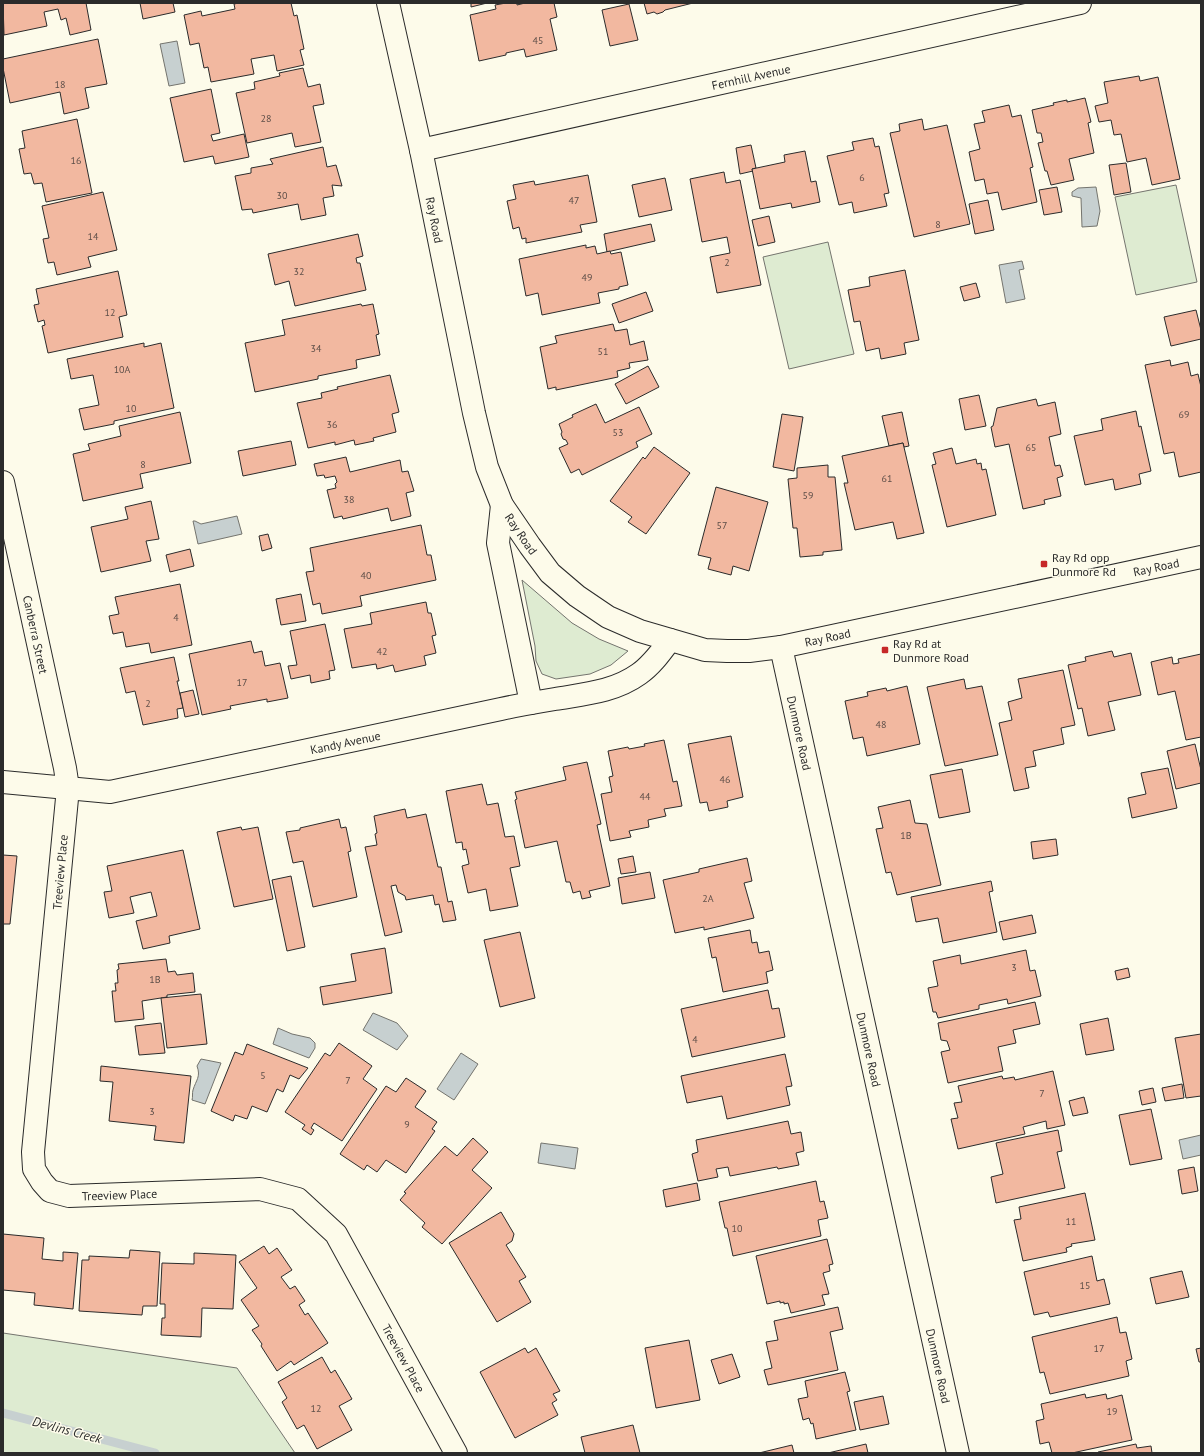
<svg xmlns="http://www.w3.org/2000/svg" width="1204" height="1456" viewBox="0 0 1204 1456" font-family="'PT Sans',sans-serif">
<rect width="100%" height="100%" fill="#fdfbea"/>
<g fill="#deebd1" stroke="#74746e">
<path d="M1176,185L1197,282L1136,295L1115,197Z"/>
<path d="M828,242L854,354L789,369L763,257Z"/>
<path d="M522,580L572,623L599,639L628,651L611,665L590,674L556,679L542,674L536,661L535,646Z"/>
<path d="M3,1333L237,1368L295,1453H3Z"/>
</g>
<g fill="#c7d0d0" stroke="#74746e">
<path d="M177,41L185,83L169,86L160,44Z"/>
<path d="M1096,187L1100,211L1097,226L1082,227L1081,198L1072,196V192L1078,188Z"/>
<path d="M1022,261L1024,269L1019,270L1025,299L1006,303L999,265Z"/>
<path d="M237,516L242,534L198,544L193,521H195L201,524Z"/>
<path d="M373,1013L397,1023L408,1036L397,1050L363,1030Z"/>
<path d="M278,1028L292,1034L310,1038L315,1043V1048L309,1058L273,1044Z"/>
<path d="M461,1053L478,1064L454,1100L437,1089Z"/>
<path d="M201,1059L221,1063L205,1104L192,1100C193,1097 192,1093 193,1090C196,1080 201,1077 197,1066Z"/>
<path d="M1201,1135V1155L1183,1159L1179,1140Z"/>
<path d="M541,1143L578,1148L575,1169L538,1163Z"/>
</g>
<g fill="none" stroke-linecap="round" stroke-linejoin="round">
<path stroke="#c7d0d0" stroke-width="9" d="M3,1413L155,1453"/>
</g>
<g fill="#f2b8a0" stroke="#2b2b2b">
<path d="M3,3H86L91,30L70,35L66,18L61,20L58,9L44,12L47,26L4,35Z"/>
<path d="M140,3H173L175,12L143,19Z"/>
<path d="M239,3H291L294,16L297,15L304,49L300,50L304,65L277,71L274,55L251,59L254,74L211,82L208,67L204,68L199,43L190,45L184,15L201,11L202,16L235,9L234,4Z"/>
<path d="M471,3H487L471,7Z"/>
<path d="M506,3H517V5L525,3H554L557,17L550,19L557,50L526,57L524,49L506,53V55L479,61L470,15L496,9L495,5Z"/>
<path d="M644,3H693L665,10L663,12L657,14L654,12L647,14Z"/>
<path d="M629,4L638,40L610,46L602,10Z"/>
<path d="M98,39L107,84L85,88L89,108L64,114L60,92L10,103L3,68V59Z"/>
<path d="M303,68L308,87L320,84L324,104L313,106L321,142L295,147L292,133L247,143L236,93L255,89L254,82L280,76L279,73Z"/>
<path d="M1139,76L1140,81L1158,77L1180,179L1152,185L1146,158L1127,162L1121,134L1114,135L1111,120L1099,122L1095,106L1108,103L1104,82Z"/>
<path d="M211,89L220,133L211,135L213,141L244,134L249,157L215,164L213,156L184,162L170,98Z"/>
<path d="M1085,98L1091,122L1088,123L1094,153L1069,159L1074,180L1051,185L1047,171H1045L1038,143L1043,142L1041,133H1037L1032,110L1054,105L1053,103L1067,100V102Z"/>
<path d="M1009,105L1012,117L1021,115L1033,167L1030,168L1037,202L1002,210L998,192L987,194L984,179L975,181L969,152L980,149L974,124L985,122L982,111Z"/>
<path d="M77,119L92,193L46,202L42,183L34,184L31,173L24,174L19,149L25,148L22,131Z"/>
<path d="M922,119L924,130L947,125L970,224L914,237L890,133L900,131L899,124Z"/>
<path d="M873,138L875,147L879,146L889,193L884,194L887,206L854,213L852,202L839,205L827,156L854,150L852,142Z"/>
<path d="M751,145L756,168L752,169L753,171L740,174L736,148Z"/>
<path d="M323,147L327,167L336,165L342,186L332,185L334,196L323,198L326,215L301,220L298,204L253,213L252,209L242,210L235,176L251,173V168L273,164L270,159Z"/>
<path d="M805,151L811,182L816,181L820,202L792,208L791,203L760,209L752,169L785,162L784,155Z"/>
<path d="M1126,163L1131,192L1114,195L1109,165Z"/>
<path d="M724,172L726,183L740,180L761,285L717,293L710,257L730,253L727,237L702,242L690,179Z"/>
<path d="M588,175L597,222L580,225L582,232L526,243V238L522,239L519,227L513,229L507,201L516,199L513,185L534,181L535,185Z"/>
<path d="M665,178L672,210L639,217L632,185Z"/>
<path d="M1057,187L1062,212L1044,215L1039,190Z"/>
<path d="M103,192L117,250L88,257L91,267L57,275L54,262L48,263L43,239L49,238L42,206Z"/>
<path d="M988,200L994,230L975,234L969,204Z"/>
<path d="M769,216L775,242L758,246L752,220Z"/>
<path d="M651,224L655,241L607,252L604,234Z"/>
<path d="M358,234L363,256L356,258L357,263H360L366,290L295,306L289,281L275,285L268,254Z"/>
<path d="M586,245V248L595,246L597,254L610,251L611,254L621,252L628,285L619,287V289L598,293L600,303L542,315L538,293L526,296L519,259Z"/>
<path d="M905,270L919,340L904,343L906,354L881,359L879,348L866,351L860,321L854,322L848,290L870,286L869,277Z"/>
<path d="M118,271L127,315L119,317L123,337L48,353L42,326L45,325L44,320L38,322L34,305L39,304L36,289Z"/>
<path d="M976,283L980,297L964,301L960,287Z"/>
<path d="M646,292L653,311L619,323L612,304Z"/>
<path d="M361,304L362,306L373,304L379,334L376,335L380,355L356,360L357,368L318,376V379L255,392L245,343L285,335L282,320Z"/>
<path d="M1196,310L1201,330V339L1171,346L1164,317Z"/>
<path d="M613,324L615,331L627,329L630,345L644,341L648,360L629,363L630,368L617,371L618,377L556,390V387L548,389L540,347L557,343L555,336Z"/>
<path d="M144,343V347L161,343L174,408L114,421V424L84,430L79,409L99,405L93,375L71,379L67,359Z"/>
<path d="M1170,360L1171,366L1188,362L1191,376L1198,374L1201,387V472L1179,477L1174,452L1164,454L1145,365Z"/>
<path d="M648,366L659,387L626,404L615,384Z"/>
<path d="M390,375L399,412L392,414L396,432L373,438L374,441L355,445L354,440L335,445V442L308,448L297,403L322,398L321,393L338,389L337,387Z"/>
<path d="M979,395L986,426L965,430L959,399Z"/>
<path d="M1036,399L1038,406L1055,402L1061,434L1049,437L1055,466L1060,465L1063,476L1057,478L1061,496L1044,500L1045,504L1023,509L1009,444L995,447L991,427L993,426L997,408Z"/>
<path d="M596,404L605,423L639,407L652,434L636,442L638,447L582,475L579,469L571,473L559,448L568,444L566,440L563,439L561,434L562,432L559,424L573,417L572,415Z"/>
<path d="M1136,411L1139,427L1141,426L1151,471L1139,474L1141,484L1115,490L1113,479L1085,485L1074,436L1103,430L1101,419Z"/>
<path d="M180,412L191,463L140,474L143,488L83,501L73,454L90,450L88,444L121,436L119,426Z"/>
<path d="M902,412L909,446L904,447L903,443L889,446L882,416Z"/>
<path d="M782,414L803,417L794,471L773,467Z"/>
<path d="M291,441L296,465L243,476L238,451Z"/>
<path d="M903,443L924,533L897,539L893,522L855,530L844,483H848L842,456Z"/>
<path d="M654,447L690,473L646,534L628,522L632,517L610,501L643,457L645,459Z"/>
<path d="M952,448L956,464L976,459L977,464L981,463L982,470L986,469L996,515L947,527L932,465L936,464L933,453Z"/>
<path d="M346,457L350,472L400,460L402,472L408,471L414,491L406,493L411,516L391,521L388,508L343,519L342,516L334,518L327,490L336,488L335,484L337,482L335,476L325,478L324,475L317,476L314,464Z"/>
<path d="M828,465V477H835L842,550L823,552V555L800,557L797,528H793L788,479L797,478V468Z"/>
<path d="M716,487L768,502L749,571L733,566L731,575L708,569L711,558L698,555Z"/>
<path d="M151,501L159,539L146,541L151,561L101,572L91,527L128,519L125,507Z"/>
<path d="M421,525L427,555H431L436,580L360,596L362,606L322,614L320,603L313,605L306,572L314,571L310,548Z"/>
<path d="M268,534L272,548L262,551L259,536Z"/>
<path d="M190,549L194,566L170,572L166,555Z"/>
<path d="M180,584L192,645L151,653L149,643L126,647L123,632L113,634L109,616L119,614L115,597Z"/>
<path d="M301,594L306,621L281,625L276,599Z"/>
<path d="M426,602L428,613H431L436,635L432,636L436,653L424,656L426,665L395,672L393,665L377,669L376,664L352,668L344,629L372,624L370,613Z"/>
<path d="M325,624L335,670L329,671L330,679L311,683L310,675L291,679L288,666L297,665L290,631Z"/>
<path d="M251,641L254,653L262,651L265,666L280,663L288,698L267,702V699L230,706L231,709L202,715L189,654Z"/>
<path d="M1112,651L1114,657L1131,653L1141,695L1108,702L1115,730L1088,736L1082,708L1078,709L1068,665L1086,661L1085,657Z"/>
<path d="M1201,654V737L1186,740L1175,691L1158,695L1151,662L1172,657L1173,664L1179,663L1178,659Z"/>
<path d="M174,657L179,681H177L183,708L177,709L178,718L143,725L135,691L126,693L120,668Z"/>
<path d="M1063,670L1075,725L1061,728L1064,744L1033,751L1036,766L1025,768L1029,788L1014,791L999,723L1012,720L1008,702L1022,698L1018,679Z"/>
<path d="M964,679L966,689L982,686L998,755L945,766L927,687Z"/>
<path d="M907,686L920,744L867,756L863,737L853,739L845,701L868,696L867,692L886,688L887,691Z"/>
<path d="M193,690L199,714L185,717L180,693Z"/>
<path d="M731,736L743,797L727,801L728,807L709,811L707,802L700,803L688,744Z"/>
<path d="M664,740L673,782L677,781L682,806L664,809L666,816L648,820L649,827L629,831L631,837L610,841L601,794L612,792L609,777L613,776L608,751L628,747L629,749L645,746L644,744Z"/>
<path d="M1195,744L1201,770V783L1176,789L1167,751Z"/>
<path d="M587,762L601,824L597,825L610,886L589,891L591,897L582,899L580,891L573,893L570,882H566L557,841L525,848L515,800L517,799L515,792L566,780L563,767Z"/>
<path d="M1168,768L1177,808L1132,818L1128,798L1146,794L1141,773Z"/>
<path d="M962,769L970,812L939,818L930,775Z"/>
<path d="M482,784L487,805L498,803L505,837L514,836L520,866L510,868L518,906L490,911L486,889L468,893L462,866L469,864L466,849L463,850L462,842L456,843L446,791Z"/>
<path d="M910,800L915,823L927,824L941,885L897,895L891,872L886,873L876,829L883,828L878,807Z"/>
<path d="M405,809L407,818L426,814L438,867H441L448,902L452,901L456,920L443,922L439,904L435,905L433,895L406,900L405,896L398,892L396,885L391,886L402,932L385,936L365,847L377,845L375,834L377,833L374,816Z"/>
<path d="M339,819L341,828L346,827L351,851L348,852L357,897L313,907L303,861L293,863L286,832L300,830V828Z"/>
<path d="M241,827L242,830L258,827L273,899L234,907L217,832Z"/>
<path d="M1056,839L1058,855L1033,859L1031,842Z"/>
<path d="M183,850L200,929L169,936L170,943L143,949L136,921L157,916L151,892L130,897L134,913L109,918L104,892L112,891L107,866Z"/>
<path d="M3,855L17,856L10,924H3Z"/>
<path d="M633,856L636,872L621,874L618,859Z"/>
<path d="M747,858L752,881L744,883L754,918L704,930V927L675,933L663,880L699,872V869Z"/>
<path d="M650,872L655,898L622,904L618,878Z"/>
<path d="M291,876L305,947L287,951L272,880Z"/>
<path d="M991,881L993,891L989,892L997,932L943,943L938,918L916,922L911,897Z"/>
<path d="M1032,915L1036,933L1003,940L999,922Z"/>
<path d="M750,930L752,943L757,942L759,953L769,951L773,970L766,972L768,983L723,992L716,957L712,958L708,938Z"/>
<path d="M520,932L535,998L500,1007L484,940Z"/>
<path d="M385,948L392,993L323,1005L320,987L356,981L351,954Z"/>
<path d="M1026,950L1030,971L1035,970L1041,996L1008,1004L1007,999L979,1005V1009L938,1018L936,1012H933L928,988L938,986L933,961L960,955L961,964Z"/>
<path d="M166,959L168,972L175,971L177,975L193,973L195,992L167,995V997L142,1001L144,1019L115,1022L112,991H116L115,983H118L117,970L119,969L118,964Z"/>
<path d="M1128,968L1130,977L1117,980L1115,971Z"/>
<path d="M768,990L772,1009L779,1008L785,1037L692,1057L681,1009Z"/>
<path d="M201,994L207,1044L167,1048L161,998Z"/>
<path d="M1035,1002L1040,1024L1013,1030L1016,1043L998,1047L1003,1071L948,1083L941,1052L950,1050L947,1041L941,1040L938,1023Z"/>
<path d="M1108,1018L1114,1050L1086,1055L1080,1024Z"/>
<path d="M161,1023L165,1053L139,1055L135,1026Z"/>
<path d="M1201,1034V1096L1186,1098L1175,1038Z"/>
<path d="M339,1043L372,1066L363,1079L377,1089L342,1141L314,1123L311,1128L314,1130L311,1135L302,1129L305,1125L285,1112L325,1053L330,1056Z"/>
<path d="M247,1044L308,1068L299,1079L290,1075L283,1092L277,1089L267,1112L252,1106L247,1119L235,1115L233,1121L211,1111L235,1052L243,1055Z"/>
<path d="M785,1054L792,1086L786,1087L790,1105L727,1119L722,1096L687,1103L681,1076Z"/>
<path d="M101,1066L191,1076L184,1143L154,1140L156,1126L109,1121L113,1082L100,1081Z"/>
<path d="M1053,1071L1065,1125L1047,1129L1046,1121L1023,1127L1025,1134L958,1149L951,1119L958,1118L954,1103L962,1102L958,1086L1002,1076L1003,1079L1014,1077L1015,1080Z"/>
<path d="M406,1078L426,1091L415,1107L437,1122L432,1129L435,1131L406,1173L386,1160L377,1172L367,1165L364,1170L340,1154L386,1086L396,1092Z"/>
<path d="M1182,1084L1184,1098L1165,1101L1162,1088Z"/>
<path d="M1153,1088L1156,1102L1142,1105L1139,1091Z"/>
<path d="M1084,1097L1088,1113L1073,1116L1069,1101Z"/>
<path d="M1151,1109L1162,1159L1130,1165L1119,1115Z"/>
<path d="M788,1121L791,1134L801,1132L804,1151L796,1153L799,1165L778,1169L777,1167L730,1176L728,1167L716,1169L718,1177L698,1181L692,1154L698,1152L696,1140Z"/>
<path d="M1058,1130L1062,1151L1057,1152L1065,1188L996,1203L991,1177L1003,1174L996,1143Z"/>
<path d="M473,1138L488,1152L472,1170L492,1188L442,1244L422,1227L425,1223L400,1200L406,1193L404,1192L445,1146L457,1156Z"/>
<path d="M1194,1167L1198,1191L1182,1194L1178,1170Z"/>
<path d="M816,1181L820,1202L824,1201L828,1218L818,1220L821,1236L733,1256L727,1228H725L719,1202Z"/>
<path d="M697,1183L700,1200L666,1207L663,1190Z"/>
<path d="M1085,1193L1095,1240L1071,1244L1072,1246L1066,1248L1067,1252L1023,1261L1014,1220L1021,1219L1019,1207Z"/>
<path d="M501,1212L514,1234L512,1241L506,1245L526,1277L519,1281L531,1302L497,1322L449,1243Z"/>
<path d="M3,1234L44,1238L42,1259L63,1261V1252L78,1253L73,1309L34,1305L35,1293L3,1290Z"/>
<path d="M827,1239L833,1264L829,1265L830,1271L823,1273L829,1294L822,1295L825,1305L791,1313L788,1303L784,1304V1302L780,1303V1301L767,1304L756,1256Z"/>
<path d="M264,1246L269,1254L277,1248L292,1270L281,1277L290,1289L295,1286L305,1301L299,1305L305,1315L308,1313L328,1343L294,1365L291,1361L277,1371L261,1346L262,1344L252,1330L259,1326L241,1300L257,1288L239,1262Z"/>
<path d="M130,1250L160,1252L157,1306H143L142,1315L79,1311L82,1260H89V1256L129,1258Z"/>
<path d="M194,1253L236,1255L233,1309L202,1308L201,1337L161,1335L162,1318H165V1304H160L162,1263L194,1264Z"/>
<path d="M1092,1256L1097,1281L1104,1279L1110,1304L1050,1317L1048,1312L1034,1315L1024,1272Z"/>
<path d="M1182,1271L1189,1297L1156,1304L1150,1278Z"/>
<path d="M838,1307L843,1329L830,1332L838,1370L768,1385L764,1370L772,1368L766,1342L778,1340L774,1321Z"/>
<path d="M1117,1317L1120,1333L1126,1332L1132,1359L1126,1361L1129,1376L1050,1394L1044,1372L1040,1373L1032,1337Z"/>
<path d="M689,1340L700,1400L656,1408L645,1348Z"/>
<path d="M525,1348L528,1353L536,1348L560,1391L553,1394L557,1400L552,1403L558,1415L515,1438L480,1372Z"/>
<path d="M1201,1348V1362H1199L1196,1349Z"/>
<path d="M732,1354L740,1377L719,1384L711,1360Z"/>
<path d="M322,1357L331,1373L335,1370L352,1399L339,1406L352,1430L317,1449L304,1425L297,1429L282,1402L287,1398L278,1382Z"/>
<path d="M845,1372L850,1391L847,1392L856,1430L816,1439L813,1423L811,1424L809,1418L803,1420L798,1399L808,1397L805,1381Z"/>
<path d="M1085,1394L1086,1398L1106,1394L1107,1399L1122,1395L1132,1440L1072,1453H1052L1049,1442L1040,1444L1036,1421L1044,1419L1041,1404Z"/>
<path d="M883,1396L889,1424L860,1430L854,1402Z"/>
<path d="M633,1425L640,1453H585L581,1437Z"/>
<path d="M866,1444L868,1453H828Z"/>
<path d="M1136,1444L1137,1448L1151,1446L1152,1453H1098V1452Z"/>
<path d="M792,1445L794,1453H759Z"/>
</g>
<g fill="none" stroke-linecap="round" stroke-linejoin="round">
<defs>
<g id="minor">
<path id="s1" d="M421,150L1080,3"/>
<path id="s2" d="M3,482L65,768L68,788L33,1152L34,1169L42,1182L50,1191L69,1196L260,1189L298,1199L336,1234L456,1453"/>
<path d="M502,505L498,543L531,703"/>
<path id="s3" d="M781,647L958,1453"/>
<path id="s4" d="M3,782L110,792L501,709C519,705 537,702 555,699C584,694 614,692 639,674C652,665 661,652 670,640"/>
</g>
<g id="tertiary">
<path id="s5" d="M388,3L421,150L474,413L487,467L502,505L530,546L550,573L577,596L608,617L640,631L705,650L727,651H749L781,647L1201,557"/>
</g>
</defs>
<use href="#minor" stroke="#2b2b2b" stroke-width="24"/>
<use href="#tertiary" stroke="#2b2b2b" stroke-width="24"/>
<use href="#minor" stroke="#fdfbea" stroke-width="22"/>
<use href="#tertiary" stroke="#fdfbea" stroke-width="22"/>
</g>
<g fill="#c62828" stroke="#fdfbea" stroke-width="1.5">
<rect x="1040" y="560" width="8" height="8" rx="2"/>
<rect x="881" y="646" width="8" height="8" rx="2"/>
</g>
<g text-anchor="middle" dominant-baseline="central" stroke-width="3" stroke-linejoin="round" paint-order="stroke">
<g font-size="10" fill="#5d4e48">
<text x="538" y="40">45</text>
<text x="60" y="84">18</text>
<text x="266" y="118">28</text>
<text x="76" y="160">16</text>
<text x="862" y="177">6</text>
<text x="282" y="195">30</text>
<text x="574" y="200">47</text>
<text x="938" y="224">8</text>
<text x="93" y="236">14</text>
<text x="727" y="262">2</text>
<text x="299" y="271">32</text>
<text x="587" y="277">49</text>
<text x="110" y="312">12</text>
<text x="316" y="348">34</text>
<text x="603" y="351">51</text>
<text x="122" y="369">10A</text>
<text x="131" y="408">10</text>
<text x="1184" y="414">69</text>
<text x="332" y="424">36</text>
<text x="618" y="432">53</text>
<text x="1031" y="447">65</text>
<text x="143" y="464">8</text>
<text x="887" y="478">61</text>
<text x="808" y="495">59</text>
<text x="349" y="499">38</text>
<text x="722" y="525">57</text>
<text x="366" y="575">40</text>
<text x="176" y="617">4</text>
<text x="382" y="651">42</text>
<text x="242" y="682">17</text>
<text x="148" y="703">2</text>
<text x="881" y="724">48</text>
<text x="725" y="779">46</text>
<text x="645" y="796">44</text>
<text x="906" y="835">1B</text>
<text x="708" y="898">2A</text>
<text x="1014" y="967">3</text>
<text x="155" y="979">1B</text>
<text x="695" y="1039">4</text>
<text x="263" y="1075">5</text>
<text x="348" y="1080">7</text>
<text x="1042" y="1093">7</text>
<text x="152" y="1111">3</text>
<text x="407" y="1124">9</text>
<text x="1071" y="1221">11</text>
<text x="737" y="1228">10</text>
<text x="1085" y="1285">15</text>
<text x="1099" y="1348">17</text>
<text x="316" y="1408">12</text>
<text x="1112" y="1411">19</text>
</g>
<g font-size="12" fill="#2b2b2b" stroke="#fdfbea">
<text stroke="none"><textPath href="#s1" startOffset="338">Fernhill Avenue</textPath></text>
<text stroke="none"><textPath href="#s5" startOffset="222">Ray Road</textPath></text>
<text stroke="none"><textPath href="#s5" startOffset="550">Ray Road</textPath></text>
<text stroke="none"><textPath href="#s5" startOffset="1234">Ray Road</textPath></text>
<text stroke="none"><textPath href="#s2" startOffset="156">Canberra Street</textPath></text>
<text stroke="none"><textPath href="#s5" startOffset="898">Ray Road</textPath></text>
<text stroke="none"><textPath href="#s3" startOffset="88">Dunmore Road</textPath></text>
<text stroke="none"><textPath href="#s4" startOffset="348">Kandy Avenue</textPath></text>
<text transform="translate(60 872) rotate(-85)">Treeview Place</text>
<text stroke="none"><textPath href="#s3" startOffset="412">Dunmore Road</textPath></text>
<text stroke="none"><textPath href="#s2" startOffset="793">Treeview Place</textPath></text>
<text stroke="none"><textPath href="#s2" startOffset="1166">Treeview Place</textPath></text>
<text stroke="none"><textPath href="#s3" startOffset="736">Dunmore Road</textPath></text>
</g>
<g font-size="12" fill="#2b2b2b" stroke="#fdfbea" text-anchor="start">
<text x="1052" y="557">Ray Rd opp<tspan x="1052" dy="14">Dunmore Rd</tspan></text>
<text x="893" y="643">Ray Rd at<tspan x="893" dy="14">Dunmore Road</tspan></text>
</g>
<g font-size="13" font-style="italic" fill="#2b2b2b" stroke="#fdfbea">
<text transform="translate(67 1430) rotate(15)">Devlins Creek</text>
</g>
</g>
<rect width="1204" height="1456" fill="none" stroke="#2b2b2b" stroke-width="8"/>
</svg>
